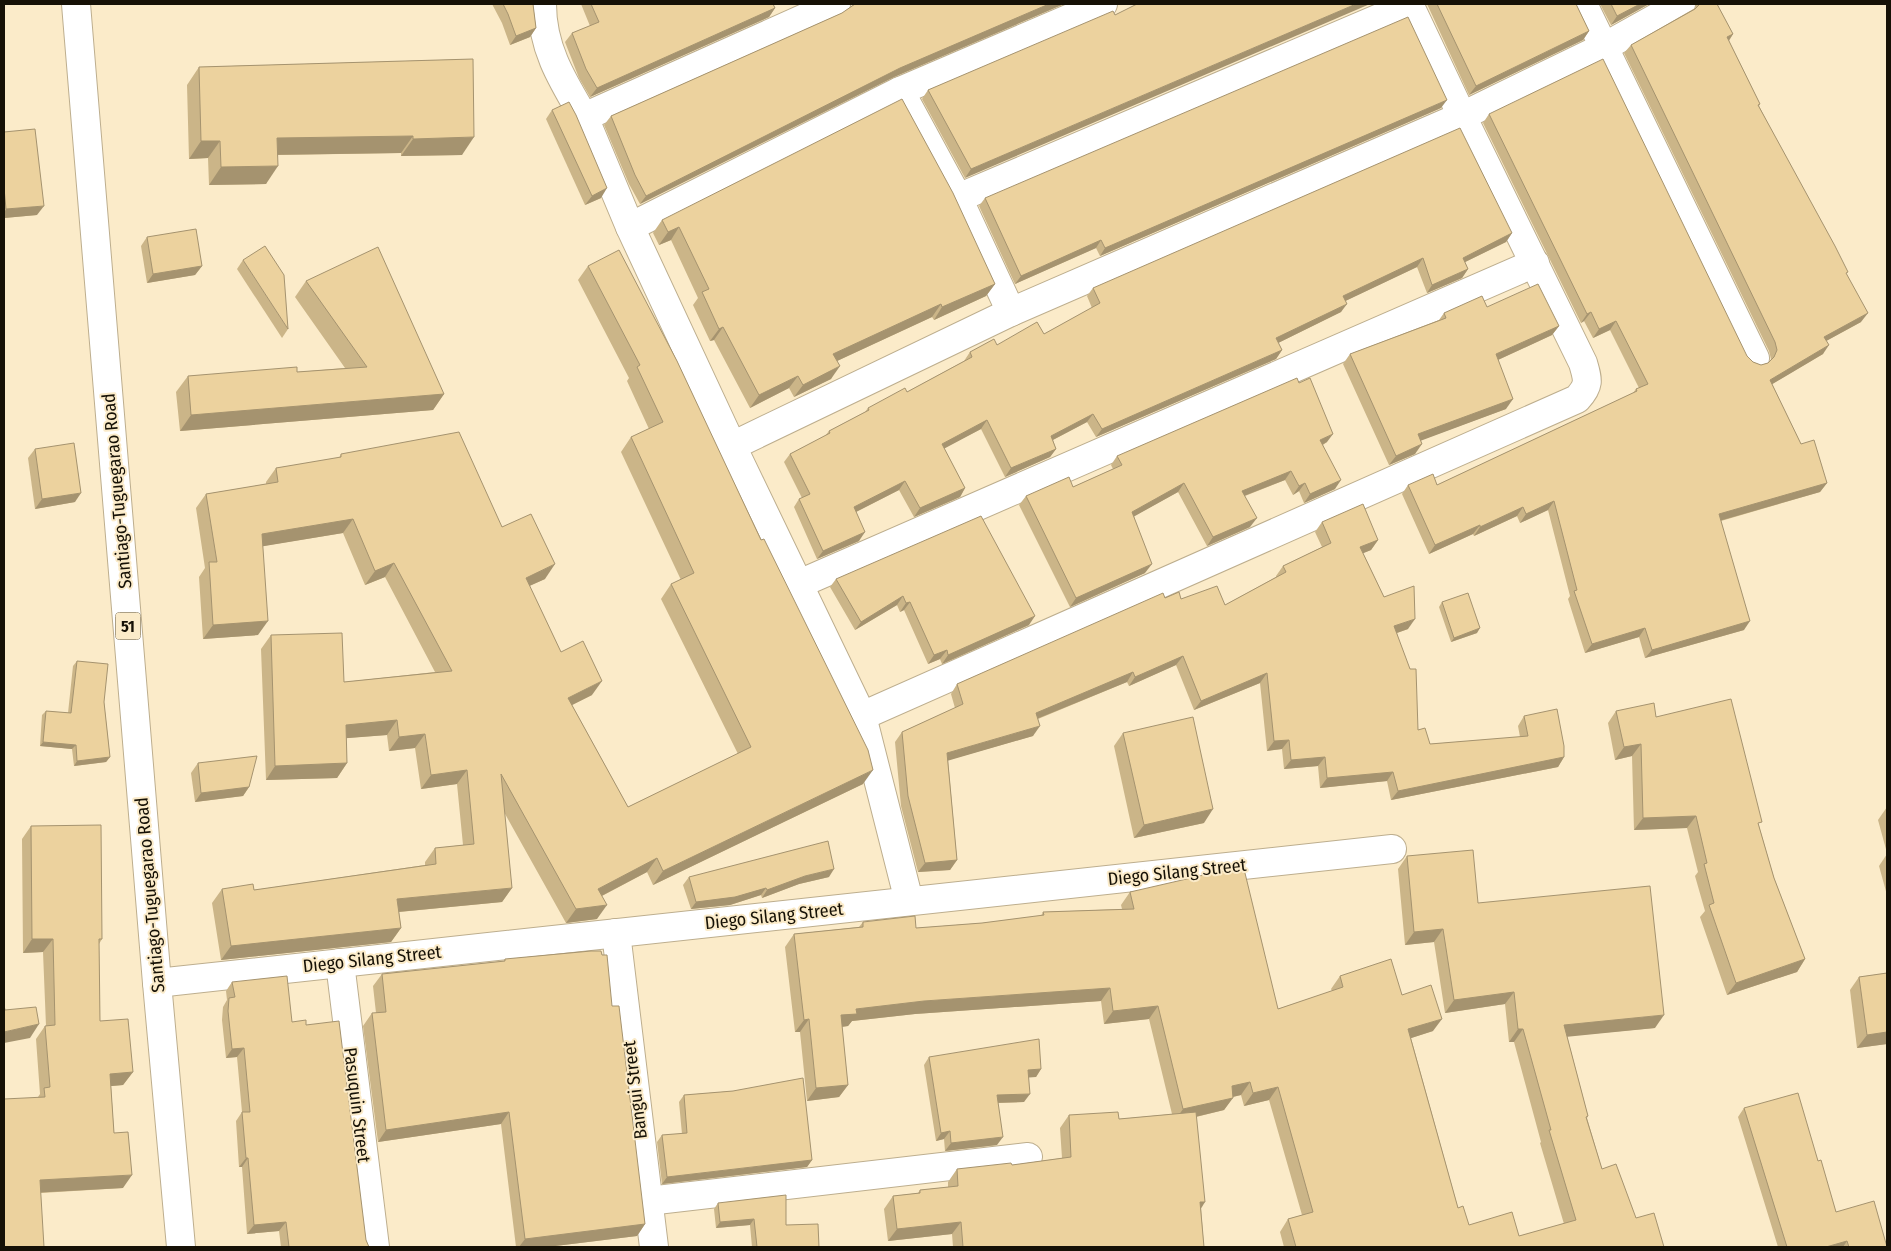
<svg xmlns="http://www.w3.org/2000/svg" width="1891" height="1251" viewBox="0 0 1891 1251" font-family="'Fira Sans Condensed',sans-serif">
<rect width="100%" height="100%" fill="#fbebc9"/>
<g fill="none" stroke-linecap="round" stroke-linejoin="round">
<defs>
<g id="street">
<path d="M542,4C542,48 562,80 584,117"/>
<path d="M836,4L584,117L630,227L732,446L862,716L909,901"/>
<path d="M1583,4L1755,358"/>
<path d="M900,91L958,198L1011,312"/>
<path d="M958,198L1410,5"/>
<path d="M630,227L900,91L1103,4"/>
<path d="M732,446L1011,312L1462,116L1604,47L1681,4"/>
<path d="M799,584L1535,263"/>
<path d="M862,716L1577,399C1590,385 1588,380 1583,363L1462,116L1409,4"/>
<path d="M616,933L654,1247"/>
<path d="M340,963L375,1247"/>
<path d="M157,983L1392,849"/>
<path d="M648,1201L1028,1157"/>
</g>
<path id="highway" d="M76,4L157,983L181,1247"/>
</defs>
<use href="#street" stroke="#bdae8e" stroke-width="30"/>
<use href="#highway" stroke="#bdae8e" stroke-width="30"/>
<use href="#street" stroke="#fff" stroke-width="28"/>
<use href="#highway" stroke="#fff" stroke-width="28"/>
</g>
<g fill="#cbb588">
<path d="M492,4H533L536,28L530,37L510,45L502,23Z"/>
<path d="M581,4H773L775,8L769,17L590,97L579,78L565,42L572,33L590,26Z"/>
<path d="M854,4H1064L894,77L640,204L629,184L604,125L611,116L842,13L852,6Z"/>
<path d="M1427,4H1576L1589,31L1583,40L1469,95Z"/>
<path d="M1600,4H1649L1611,25Z"/>
<path d="M1696,4H1717L1733,34L1729,41L1760,104L1759,106L1846,275L1861,322L1826,341L1823,354L1772,384L1801,444L1827,483L1820,492L1721,521L1744,630L1645,658L1639,637L1585,653L1568,599L1570,596L1548,510L1520,523L1517,516L1474,536L1473,534L1429,554L1402,494L1408,485H1437L1633,393L1636,389L1639,388L1610,330L1593,338L1584,321L1581,323L1483,123L1489,114L1747,356L1753,362L1761,365L1770,362L1771,359L1769,351L1624,53L1631,45L1695,8Z"/>
<path d="M1115,15L965,178L922,99L928,90Z"/>
<path d="M473,59L462,155L401,156V153L278,155L266,184L209,185L208,158L189,159L187,85L199,67Z"/>
<path d="M1441,108L1100,256L1096,248L1015,284L979,206L985,198Z"/>
<path d="M552,110L601,198L585,205L546,119Z"/>
<path d="M4,132L37,215L4,218Z"/>
<path d="M662,220L995,284L986,296L934,320L932,317L837,361L831,379L794,397L789,388L750,408L714,340L710,341L693,305L698,298L671,240L659,245L653,233Z"/>
<path d="M1512,233L1506,242L1465,262L1468,269L1462,278L1427,293L1417,267L1345,301L1341,312L1278,343L1282,350L1276,359L1096,437L1087,422L1053,440L1056,449L1050,457L1005,477L981,429L944,448L965,488L960,497L914,517L899,490L856,512L859,541L817,559L794,507L799,499L802,498L784,462L790,454L825,436L829,431L865,412L868,408L907,392L964,361L970,352L997,345L1044,334L1092,308L1087,296L1093,288Z"/>
<path d="M147,237L202,266L195,275L147,283L141,246Z"/>
<path d="M243,260L288,329L282,338L237,269Z"/>
<path d="M588,266L863,784L653,885L647,872L602,896L597,919L566,923L504,812L512,888L502,902L399,912L401,928L391,942L221,960L212,903L222,889L254,890L425,865V862L435,848L463,845L457,784L421,789L415,748L389,751L387,735L346,738L347,763L337,778L266,780L261,649L271,635L344,682L435,672L385,577L365,585L343,533L263,546L258,635L203,639L199,577L205,568L196,508L206,494L266,484V482L276,468L339,458L341,454L502,527L545,579L529,586L561,652L592,695L572,705L628,807L738,754L661,599L671,584L681,580L621,452L631,437L649,429L627,381L629,378L578,280Z"/>
<path d="M306,281L444,394L433,410L180,431L176,392L188,376L297,372L345,368L295,297Z"/>
<path d="M1487,307L1559,326L1552,335L1498,360L1506,409L1421,440L1415,454L1389,465L1343,364L1350,354L1439,320L1444,313Z"/>
<path d="M1327,442L1323,445L1335,489L1304,503L1299,491L1293,495L1285,480L1245,496L1250,527L1207,546L1178,492L1134,516L1145,573L1070,607L1019,505L1026,496L1073,487L1113,469L1111,465L1117,456Z"/>
<path d="M35,449L75,502L35,509L28,458Z"/>
<path d="M1322,522L1378,540L1371,550L1363,553L1384,597L1408,629L1397,633L1418,730L1430,744L1520,737L1518,726L1524,716L1564,757L1558,767L1391,800L1387,781L1320,788L1318,766L1284,769L1282,749L1267,751L1260,683L1194,710L1176,665L1129,686L1127,682L1038,719L1033,736L948,760L957,860L950,870L918,872L901,806L895,742L902,732L955,708L951,694L957,684L1165,598L1181,599L1225,605L1276,577V576L1283,566L1322,547L1315,532Z"/>
<path d="M836,579L1029,625L942,664L940,659L928,664L904,610L900,612L897,605L855,630L830,587Z"/>
<path d="M1442,602L1477,633L1451,642L1439,607Z"/>
<path d="M77,661L104,702L110,757L106,762L74,766L72,749L40,746L42,715L46,711L68,713L73,666Z"/>
<path d="M1616,711L1656,717L1759,826L1774,878L1805,959L1797,972L1727,995L1700,917L1705,911L1695,876L1698,872L1687,828L1634,830L1632,756L1615,760L1608,723Z"/>
<path d="M1123,733L1204,823L1134,838L1114,746Z"/>
<path d="M198,763L249,787L243,796L195,802L191,773Z"/>
<path d="M1887,807V853L1878,820Z"/>
<path d="M31,826L102,939L99,944L100,1021L133,1072L123,1085L111,1086L114,1133L123,1188L41,1193L4,1247L38,1097L40,1094L36,1039L45,1026H46L43,952L23,953L22,839Z"/>
<path d="M1887,854V895L1879,866Z"/>
<path d="M1407,856L1478,903L1655,1028L1567,1036L1588,1116L1587,1118L1602,1169L1636,1218L1664,1247H1284L1280,1232L1288,1219L1302,1215L1269,1100L1244,1106L1241,1095L1233,1097L1224,1110L1196,1117L1201,1208L1204,1247H953L952,1234L888,1241L884,1209L893,1196L918,1193L920,1190L948,1187V1182L957,1169L1012,1165L1062,1158L1060,1128L1069,1115L1119,1119L1172,1114L1149,1019L1104,1024L1101,1001L915,1014L852,1021L848,1026L842,1027L848,1085L839,1097L807,1101L800,1032H795L785,947L794,934L859,927L863,922L916,928L982,923L1041,916L1043,912L1122,909L1121,905L1130,892L1278,1009L1332,991L1331,989L1340,976L1402,995L1433,1031L1411,1038L1458,1208L1469,1225L1519,1236L1564,1224L1540,1143L1541,1142L1514,1042H1509L1505,1004L1445,1013L1434,942L1405,945L1398,869Z"/>
<path d="M689,877H829L799,884L762,898L761,895L730,905L691,909L683,885Z"/>
<path d="M505,959L612,1006L645,1224L637,1236L547,1247H516L501,1124L378,1142L363,1026L372,1013H376L373,986L382,974L504,961Z"/>
<path d="M1887,973V1044L1857,1048L1850,990L1859,977Z"/>
<path d="M232,982L292,1022L306,1025L366,1240L369,1247H281L279,1231L247,1234L242,1167H239L236,1121L242,1112L237,1057L226,1058L222,1020L223,1007L227,1000L226,991Z"/>
<path d="M929,1057L1041,1069L1036,1077H1029L1024,1102L998,1103L997,1145L945,1151L944,1139L936,1141L924,1065Z"/>
<path d="M733,1091L812,1160L807,1167L662,1184L657,1142L662,1135L682,1134L679,1102L684,1095Z"/>
<path d="M1744,1108L1818,1161L1836,1212L1887,1247H1778L1738,1117Z"/>
<path d="M718,1203L786,1225L819,1247H752L750,1225L716,1228L714,1209Z"/>
</g>
<g fill="#a5936f">
<path d="M1049,4H1064L894,77L640,204L646,196L900,68Z"/>
<path d="M1356,4H1370L965,178L971,169Z"/>
<path d="M1640,4H1649L1611,25L1617,16Z"/>
<path d="M775,8L769,17L590,97L597,88Z"/>
<path d="M536,28L530,37L510,45L516,36Z"/>
<path d="M1589,31L1583,40L1469,95L1476,86Z"/>
<path d="M1733,34L1727,43V37Z"/>
<path d="M1447,100L1441,108L1100,256L1105,248Z"/>
<path d="M413,136L401,153L265,155L277,138Z"/>
<path d="M474,137L462,155L401,156L413,139Z"/>
<path d="M201,141H220L208,158L189,159Z"/>
<path d="M278,166L266,184L209,185L221,167Z"/>
<path d="M607,188L601,198L585,205L592,196Z"/>
<path d="M44,206L37,215L4,218V213L6,209Z"/>
<path d="M679,227L671,240L659,245L668,232Z"/>
<path d="M1512,233L1506,242L1457,266L1463,258Z"/>
<path d="M1101,240L1096,248L1015,284L1021,276Z"/>
<path d="M1423,258L1417,267L1337,305L1343,296Z"/>
<path d="M202,266L195,275L147,283L153,274Z"/>
<path d="M1468,269L1462,278L1427,293L1432,285Z"/>
<path d="M995,284L986,296L934,320L942,307Z"/>
<path d="M941,304L932,317L824,367L833,354Z"/>
<path d="M1347,304L1341,312L1270,347L1276,338Z"/>
<path d="M1591,312L1584,321L1581,323L1587,314Z"/>
<path d="M1868,313L1861,322L1817,346L1824,337Z"/>
<path d="M1616,321L1610,330L1593,338L1599,329Z"/>
<path d="M1559,326L1552,335L1489,364L1496,354Z"/>
<path d="M723,327L714,340L710,341L719,329Z"/>
<path d="M1829,345L1823,354L1764,389L1770,380Z"/>
<path d="M1282,350L1276,359L1096,437L1102,429Z"/>
<path d="M840,366L831,379L794,397L803,385Z"/>
<path d="M798,376L789,388L750,408L759,395Z"/>
<path d="M444,394L433,410L180,431L191,415Z"/>
<path d="M1513,399L1506,409L1412,444L1418,434Z"/>
<path d="M1093,414L1087,422L1045,444L1051,436Z"/>
<path d="M987,420L981,429L936,453L942,444Z"/>
<path d="M1333,434L1327,442L1314,449L1320,440Z"/>
<path d="M1422,444L1415,454L1389,465L1396,456Z"/>
<path d="M1056,449L1050,457L1005,477L1011,468Z"/>
<path d="M1291,471L1285,480L1236,499L1242,491Z"/>
<path d="M1341,480L1335,489L1304,503L1310,494Z"/>
<path d="M905,481L899,490L848,516L854,507Z"/>
<path d="M1184,483L1178,492L1126,521L1132,512Z"/>
<path d="M1305,483L1299,491L1293,495L1299,486Z"/>
<path d="M1827,483L1820,492L1712,523L1719,514Z"/>
<path d="M965,488L960,497L914,517L920,508Z"/>
<path d="M81,493L75,502L35,509L42,499Z"/>
<path d="M1554,501L1548,510L1520,523L1526,514Z"/>
<path d="M1523,507L1517,516L1474,536L1480,527Z"/>
<path d="M1257,518L1250,527L1207,546L1213,537Z"/>
<path d="M353,519L343,533L252,548L262,534Z"/>
<path d="M1480,525L1473,534L1429,554L1435,545Z"/>
<path d="M865,532L859,541L817,559L823,551Z"/>
<path d="M1378,540L1371,550L1354,557L1360,547Z"/>
<path d="M394,563L385,577L365,585L375,571Z"/>
<path d="M555,564L545,579L516,592L526,578Z"/>
<path d="M1152,564L1145,573L1070,607L1076,598Z"/>
<path d="M903,596L897,605L855,630L861,622Z"/>
<path d="M910,602L904,610L900,612L906,603Z"/>
<path d="M1035,616L1029,625L942,664L948,655Z"/>
<path d="M1415,619L1408,629L1388,636L1394,626Z"/>
<path d="M268,621L258,635L203,639L213,625Z"/>
<path d="M1750,621L1744,630L1645,658L1652,650Z"/>
<path d="M1480,628L1477,633L1451,642L1454,638Z"/>
<path d="M1645,628L1639,637L1585,653L1592,644Z"/>
<path d="M947,650L940,659L928,664L934,655Z"/>
<path d="M1183,656L1176,665L1129,686L1135,677Z"/>
<path d="M1133,672L1127,682L1029,722L1036,713Z"/>
<path d="M1267,673L1260,683L1194,710L1201,701Z"/>
<path d="M602,681L592,695L558,712L568,698Z"/>
<path d="M397,720L387,735L336,739L346,725Z"/>
<path d="M1040,726L1033,736L940,763L947,753Z"/>
<path d="M425,734L415,748L389,751L399,737Z"/>
<path d="M1289,740L1282,749L1267,751L1274,741Z"/>
<path d="M43,742L76,745L72,749L40,746Z"/>
<path d="M1641,744L1632,756L1615,760L1624,747Z"/>
<path d="M110,757L106,762L74,766L77,761Z"/>
<path d="M1325,757L1318,766L1284,769L1291,760Z"/>
<path d="M1564,757L1558,767L1391,800L1398,791Z"/>
<path d="M347,763L337,778L266,780L275,766Z"/>
<path d="M467,770L457,784L421,789L431,775Z"/>
<path d="M873,770L863,784L653,885L663,871Z"/>
<path d="M1393,772L1387,781L1320,788L1327,778Z"/>
<path d="M249,787L243,796L195,802L201,793Z"/>
<path d="M1213,809L1204,823L1134,838L1144,825Z"/>
<path d="M1696,816L1687,828L1634,830L1643,818Z"/>
<path d="M657,858L647,872L588,903L598,889Z"/>
<path d="M957,860L950,870L918,872L925,863Z"/>
<path d="M834,869L829,877L799,884L762,898L767,890L805,876Z"/>
<path d="M512,888L502,902L387,913L397,899Z"/>
<path d="M766,888L761,895L730,905L691,909L696,902Z"/>
<path d="M607,905L597,919L566,923L576,909Z"/>
<path d="M401,928L391,942L221,960L231,946Z"/>
<path d="M1443,929L1434,942L1405,945L1414,932Z"/>
<path d="M32,939H53L43,952L23,953Z"/>
<path d="M1805,959L1797,972L1727,995L1736,983Z"/>
<path d="M1110,988L1101,1001L915,1014L852,1021L848,1026L832,1028L841,1015L856,1009L924,1001Z"/>
<path d="M1514,992L1505,1004L1445,1013L1454,1000Z"/>
<path d="M1158,1006L1149,1019L1104,1024L1113,1011Z"/>
<path d="M1664,1015L1655,1028L1555,1038L1564,1025Z"/>
<path d="M809,1019L800,1032H795L804,1020Z"/>
<path d="M1442,1019L1433,1031L1399,1042L1408,1029Z"/>
<path d="M39,1024L30,1038L4,1043V1032Z"/>
<path d="M1518,1029H1523L1514,1042H1509Z"/>
<path d="M1887,1032V1044L1857,1048L1867,1035Z"/>
<path d="M244,1048L237,1057L226,1058L232,1049Z"/>
<path d="M1041,1069L1036,1077L1022,1078L1028,1070Z"/>
<path d="M133,1072L123,1085L101,1087L110,1074Z"/>
<path d="M1250,1082L1241,1095L1223,1099L1232,1086Z"/>
<path d="M848,1085L839,1097L807,1101L816,1088Z"/>
<path d="M1278,1087L1269,1100L1244,1106L1253,1093Z"/>
<path d="M1030,1094L1024,1102L991,1103L997,1095Z"/>
<path d="M1233,1098L1224,1110L1174,1122L1183,1109Z"/>
<path d="M509,1112L501,1124L378,1142L386,1130Z"/>
<path d="M950,1131L944,1139L936,1141L941,1133Z"/>
<path d="M1003,1137L997,1145L945,1151L951,1143Z"/>
<path d="M246,1158H248L242,1167H239Z"/>
<path d="M812,1160L807,1167L662,1184L667,1177Z"/>
<path d="M132,1175L123,1188L31,1193L40,1180Z"/>
<path d="M1200,1202H1205L1197,1215Z"/>
<path d="M754,1219L750,1225L716,1228L720,1222Z"/>
<path d="M286,1222L279,1231L247,1234L254,1225Z"/>
<path d="M961,1222L952,1234L888,1241L897,1229Z"/>
<path d="M645,1224L637,1236L547,1247H519L525,1239Z"/>
<path d="M1847,1241L1843,1247H1826Z"/>
</g>
<g fill="#ecd29e" stroke="#a5936f">
<path d="M503,4H533L536,28L516,36L508,14Z"/>
<path d="M591,4H773L775,8L597,88L586,69L572,33L599,22Z"/>
<path d="M855,4H1049L900,68L646,196L635,175L611,116L842,13Z"/>
<path d="M1137,4H1356L971,169L928,90L1113,11L1115,15Z"/>
<path d="M1437,4H1576L1589,31L1476,86Z"/>
<path d="M1611,4H1640L1617,16Z"/>
<path d="M1700,4H1717L1733,34L1727,37L1760,104L1758,105L1835,246L1848,272L1846,273L1868,313L1824,337L1829,345L1770,380L1801,444L1814,440L1827,483L1719,514L1750,621L1652,650L1645,628L1592,644L1574,591L1577,590L1554,501L1526,514L1523,507L1480,527V525L1435,545L1408,485L1433,474L1437,485L1637,391L1636,389L1648,384L1616,321L1599,329L1591,312L1587,314L1489,114L1603,59L1747,356L1753,362L1761,365L1768,363L1774,357L1777,350L1775,342L1631,45L1695,9Z"/>
<path d="M1408,17L1447,100L1105,248L1101,240L1021,276L985,198Z"/>
<path d="M473,59L474,137L413,139V136L277,138L278,166L221,167L220,141H201L199,67Z"/>
<path d="M902,99L953,193L995,284L942,307L941,304L833,354L840,366L803,385L798,376L759,395L723,327L719,329L702,292L709,289L679,227L668,232L662,220Z"/>
<path d="M569,102L576,115L607,188L592,196L552,110Z"/>
<path d="M1460,128L1512,233L1463,258L1468,269L1432,285L1423,258L1343,296L1347,304L1276,338L1282,350L1102,429L1093,414L1051,436L1056,449L1011,468L987,420L942,444L965,488L920,508L905,481L854,507L865,532L823,551L799,499L810,494L790,454L830,433L829,431L869,410L868,408L905,388L907,392L972,357L970,352L994,339L997,345L1037,322L1044,334L1100,303L1093,288Z"/>
<path d="M35,129L44,206L6,209L4,188V132Z"/>
<path d="M196,229L202,266L153,274L147,237Z"/>
<path d="M265,246L284,275L288,329L243,260Z"/>
<path d="M378,247L444,394L191,415L188,376L297,367V372L367,367L306,281Z"/>
<path d="M619,250L677,361L761,540L764,539L868,750L873,770L663,871L657,858L598,889L607,905L576,909L501,774L512,888L397,899L401,928L231,946L222,889L253,884L254,890L436,864L435,848L474,844L467,770L431,775L425,734L399,737L397,720L346,725L347,763L275,766L271,635L342,633L344,682L452,671L394,563L375,571L353,519L262,534L268,621L213,625L209,562H217L206,494L278,482L276,468L341,457V454L459,432L502,527L531,514L555,564L526,578L561,652L583,641L602,681L568,698L628,807L751,747L671,584L694,573L631,437L663,422L637,367L640,365L588,266Z"/>
<path d="M1538,284L1559,326L1496,354L1513,399L1418,434L1422,444L1396,456L1350,354L1446,318L1444,313L1482,296L1487,307Z"/>
<path d="M1297,378L1299,383L1310,378L1333,434L1320,440L1341,480L1310,494L1305,483L1299,486L1291,471L1242,491L1257,518L1213,537L1184,483L1132,512L1152,564L1076,598L1026,496L1069,477L1073,487L1122,465L1117,456Z"/>
<path d="M74,443L81,493L42,499L35,449Z"/>
<path d="M1363,504L1378,540L1360,547L1384,597L1414,586L1415,619L1394,626L1410,669H1416L1418,730L1425,728L1430,744L1528,736L1524,716L1557,709L1564,746V757L1398,791L1393,772L1327,778L1325,757L1291,760L1289,740L1274,741L1267,673L1201,701L1183,656L1135,677L1133,672L1036,713L1040,726L947,753L957,860L925,863L908,796L902,732L963,704L957,684L1163,593L1165,598L1179,592L1181,599L1217,586L1225,605L1286,572L1283,566L1331,543L1322,522Z"/>
<path d="M981,516L1035,616L948,655L947,650L934,655L910,602L906,603L903,596L861,622L836,579Z"/>
<path d="M1468,593L1480,628L1454,638L1442,602Z"/>
<path d="M77,661L108,664L104,702L110,757L77,761L76,745L43,742L46,711L71,713Z"/>
<path d="M1731,699L1762,822L1758,823L1774,878L1805,959L1736,983L1709,905L1714,903L1704,864L1707,863L1696,816L1643,818L1641,744L1624,747L1616,711L1654,703L1656,717Z"/>
<path d="M1193,717L1213,809L1144,825L1123,733Z"/>
<path d="M257,756L249,787L201,793L198,763Z"/>
<path d="M101,825L102,939H99L100,1021L128,1019L133,1072L110,1074L114,1133L128,1132L132,1175L40,1180L44,1247H4V1099L45,1097L44,1088L50,1087L45,1026L55,1025L53,939H32L31,826Z"/>
<path d="M828,841L834,869L805,876L767,890L766,888L735,897L696,902L689,877Z"/>
<path d="M1473,850L1478,903L1650,886L1664,1015L1564,1025L1588,1116L1586,1117L1602,1169L1616,1164L1636,1218L1654,1213L1664,1247H1296L1288,1219L1313,1212L1278,1087L1253,1093L1250,1082L1232,1086L1233,1098L1183,1109L1158,1006L1113,1011L1110,988L924,1001L856,1009L857,1014L841,1015L848,1085L816,1088L809,1019L804,1020L794,934L863,927V922L915,916L916,928L982,923L1044,915L1043,912L1134,909L1130,892L1217,872L1244,869L1278,1009L1343,987L1340,976L1391,959L1402,995L1431,985L1442,1019L1408,1029L1458,1208L1463,1206L1469,1225L1512,1212L1519,1236L1576,1220L1549,1130H1551L1523,1029H1518L1514,992L1454,1000L1443,929L1414,932L1407,856Z"/>
<path d="M591,951H601L602,955H607L612,1006H619L645,1224L525,1239L509,1112L386,1130L372,1013L386,1012L382,974L505,961V959Z"/>
<path d="M1887,973V1032L1867,1035L1859,977Z"/>
<path d="M287,976L292,1022L306,1020V1025L339,1021L366,1240L369,1247H289L286,1222L254,1225L248,1158H246L242,1112H250L244,1048L232,1049L228,1011L229,998L235,997L232,982Z"/>
<path d="M4,1005L5,1010L36,1007L39,1024L4,1032Z"/>
<path d="M1039,1039L1041,1069L1028,1070L1030,1094L997,1095L1003,1137L951,1143L950,1131L941,1133L929,1057Z"/>
<path d="M803,1078L812,1160L667,1177L662,1135L687,1133L684,1095L733,1091Z"/>
<path d="M1798,1093L1818,1161L1821,1160L1836,1212L1874,1201L1887,1247H1849L1847,1241L1826,1247H1787L1744,1108Z"/>
<path d="M1118,1112L1119,1119L1196,1112L1205,1202H1200L1204,1247H963L961,1222L897,1229L893,1196L920,1193V1190L958,1186L957,1169L1011,1163L1012,1165L1071,1157L1069,1115Z"/>
<path d="M786,1195V1225L818,1224L819,1247H757L754,1219L720,1222L718,1203Z"/>
</g>
<g text-anchor="middle" dominant-baseline="central" stroke-width="4" stroke-linejoin="round" paint-order="stroke">
<rect fill="#fbebc9" stroke="#5b5240" stroke-width="1" x="115.5" y="612.5" width="25" height="27" rx="4"/>
<g font-size="16" font-weight="bold" fill="#161106">
<text x="128" y="626">51</text>
</g>
<g font-size="18" fill="#161106" stroke="#fbebc9">
<text transform="translate(117 491) rotate(-95)">Santiago-Tuguegarao Road</text>
<text transform="translate(1177 872) rotate(-6)">Diego Silang Street</text>
<text transform="translate(150 895) rotate(-95)">Santiago-Tuguegarao Road</text>
<text transform="translate(774 916) rotate(-6)">Diego Silang Street</text>
<text transform="translate(372 959) rotate(-6)">Diego Silang Street</text>
<text transform="translate(635 1090) rotate(-97)">Bangui Street</text>
<text transform="translate(357 1105) rotate(83)">Pasuquin Street</text>
</g>
</g>
<rect width="1891" height="1251" fill="none" stroke="#161106" stroke-width="10"/>
</svg>
